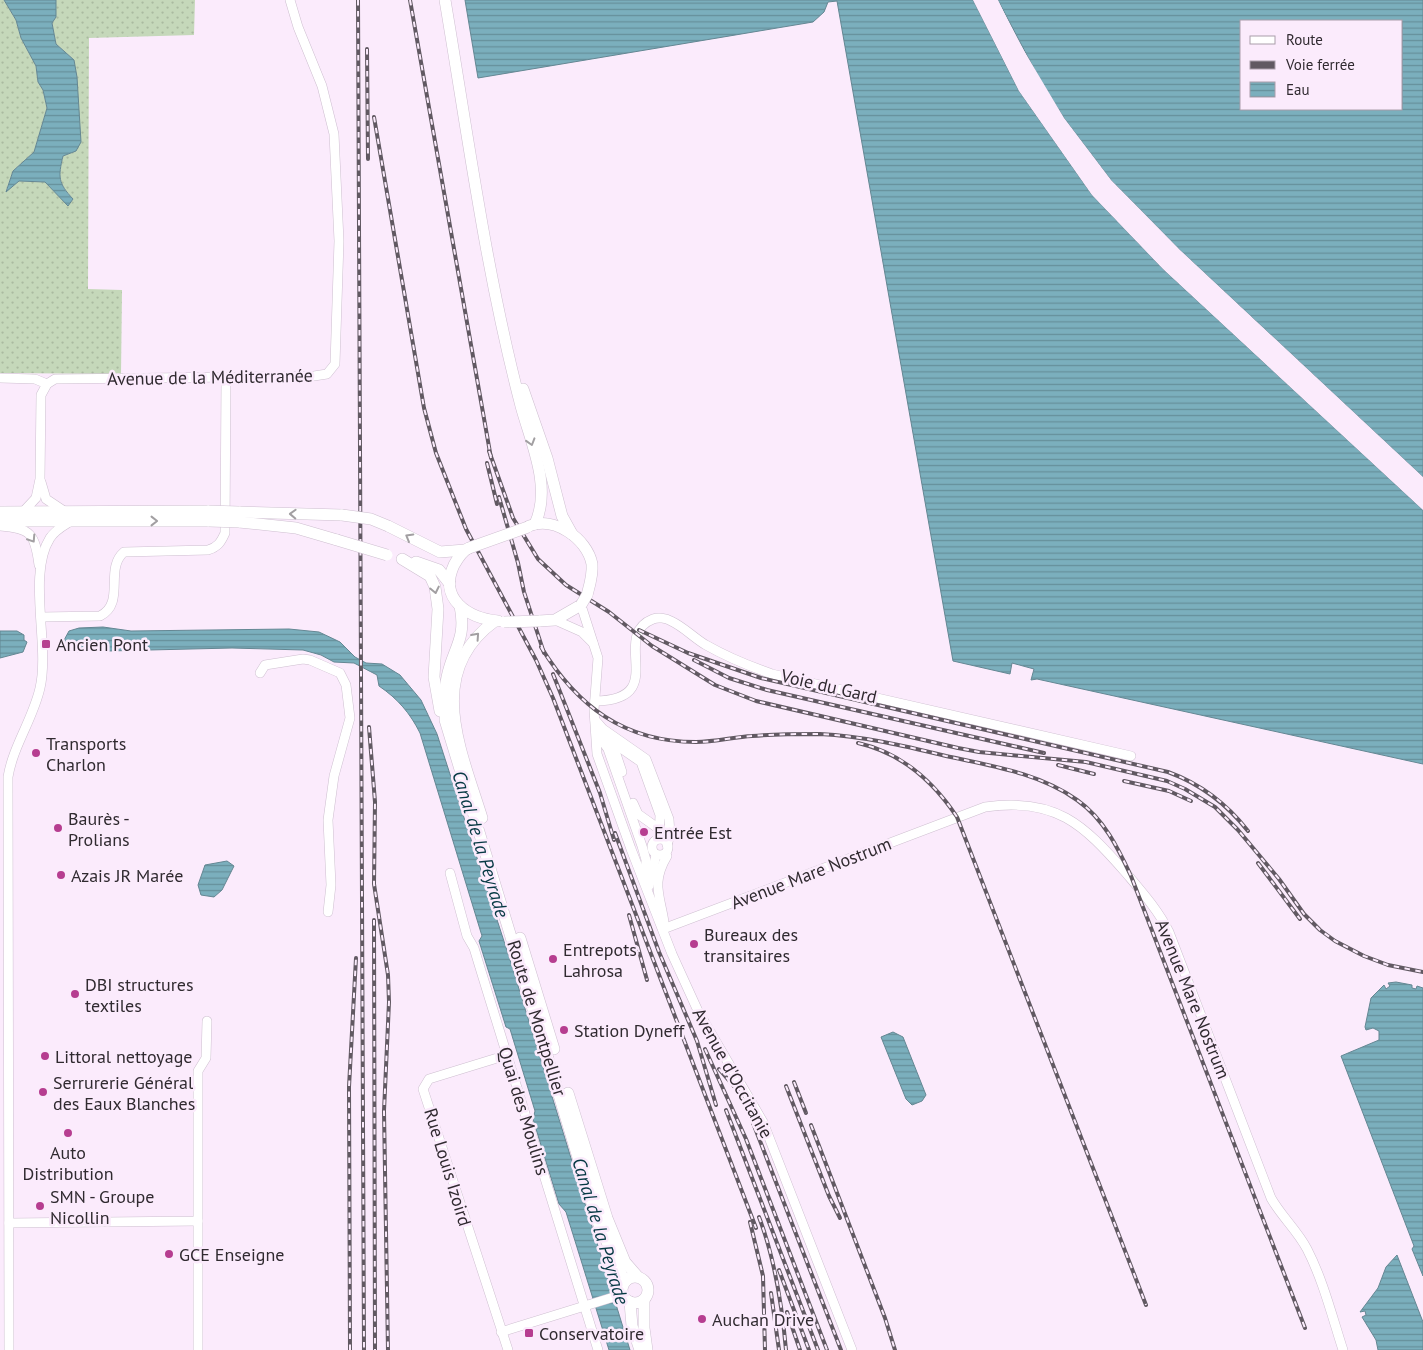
<svg xmlns="http://www.w3.org/2000/svg" width="1423" height="1350" viewBox="0 0 1423 1350" font-family="'PT Sans',sans-serif">
<defs>
<pattern id="grass-dots" width="8" height="8" patternUnits="userSpaceOnUse" patternTransform="scale(1.25)"><rect width="8" height="8" fill="#c5d8ba"/><path d="M2 2h.1M6 6h.1" fill="none" stroke="#aabaa0" stroke-width="1.8" stroke-linecap="round"/></pattern>
<pattern id="water-rules" width="6" height="5" patternUnits="userSpaceOnUse" patternTransform="scale(1.25)"><rect width="6" height="5" fill="#7bafbd"/><path d="M0 2.5h6" fill="none" stroke="#658f9a"/></pattern>
</defs>
<rect width="100%" height="100%" fill="#fbebfc"/>
<path fill="url(#grass-dots)" d="M0,0H4L16,20L21,38L36,66L38,82L43,90L47,108L34,152L13,171L6,191L19,181L45,182L68,205L73,199C58,183 58,177 63,156L76,151L74,60L56,44L52,23L56,17V0H195L194,35L89,38L88,289L122,290L121,374L0,373Z"/>
<g fill="url(#water-rules)" stroke="#648793" fill-rule="evenodd">
<path d="M4,0H56V17L52,23L56,44L74,60L77,77L81,142L76,151L63,156C58,177 58,183 73,199L68,206L45,182L19,181L6,192L13,171L34,152L47,108L43,90L38,82L36,66L21,38L16,20Z"/>
<path d="M465,0H973L1019,91L1092,195L1163,269L1423,510V764L1037,679L1031,680L1034,669L1012,663L1010,674L953,661L837,1L828,2L824,12L813,22L478,78Z"/>
<path d="M998,0H1423V477L1180,250L1111,180L1064,118L1040,80ZM1242,21H1402V109H1242Z"/>
<path d="M103,627L131,631L289,629L319,632L340,642L355,657L366,663L382,664L400,675L421,700L437,734L511,963L630,1350H609L566,1212L559,1204L533,1119L535,1111L510,1029L506,1027L479,941L482,936L420,733C410,713 398,699 379,686L377,675L354,663L334,662L321,655L303,650L232,648L66,652V645L63,642L69,631L79,628Z"/>
<path d="M0,631H17L24,635V640L27,642L23,652L0,658Z"/>
<path d="M227,861L234,866L222,890L214,897L201,895L198,885L205,865Z"/>
<path d="M1396,982L1412,985V988L1416,989L1417,986L1423,988V1276L1412,1249L1414,1246L1341,1056L1379,1040V1031L1373,1028L1366,1030L1365,1027L1371,998L1384,985L1386,989L1390,986L1388,983Z"/>
<path d="M893,1032L903,1037L926,1095L922,1101L912,1105L906,1099L881,1037Z"/>
<path d="M1397,1255L1423,1322V1350H1378L1376,1340L1362,1317L1366,1315L1365,1311L1360,1312L1378,1288L1386,1267Z"/>
</g>
<g fill="#fbebfc">
<path d="M973,0H976L1021,90L1094,193L1165,267L1423,506V510L1163,269L1092,195L1019,91Z"/>
<path d="M996,0H998L1017,39L1064,118L1111,180L1180,250L1423,477V480L1302,369L1178,252L1110,182L1062,119L1038,81Z"/>
</g>
<g fill="none" stroke-linecap="round" stroke-linejoin="round">
<defs>
<g id="minor">
<path d="M0,378L35,379L47,384"/>
<path d="M41,482L46,499L64,511"/>
<path d="M22,513L36,498L40,479L41,395L47,384L55,379L314,376L327,374L335,364L339,241L334,134L322,86L298,27L290,0"/>
<path d="M0,526C31,528 35,534 39,565"/>
<path d="M581,605L598,658L594,710L597,754L631,849L672,954L698,1011L763,1122L852,1350"/>
<path d="M41,617L100,616C126,603 104,569 124,552L208,550C218,547 221,542 225,533L226,378"/>
<path d="M555,620L582,632L593,643"/>
<path d="M260,673L265,665L303,659L310,660L340,673L346,685L350,718L334,776L328,820L331,885L328,912"/>
<path d="M595,701C671,700 609,636 653,619C658,617 666,618 671,621C684,627 694,638 706,645C727,657 749,666 772,674L1131,756"/>
<path d="M595,720L603,729L646,759L669,819L670,835L667,845"/>
<path d="M596,732L608,749L642,846L646,860L645,879"/>
<path d="M603,736L612,742L622,772"/>
<path d="M612,742L641,762L660,815L659,839"/>
<path d="M633,803L638,814L659,829"/>
<circle cx="660" cy="847" r="8"/>
<path d="M450,873L467,936L474,948L481,971L598,1350"/>
<path d="M649,886L656,855"/>
<path d="M664,922C660,895 651,883 667,856"/>
<path d="M663,929L985,807C1056,797 1083,824 1126,873C1142,892 1158,910 1169,932L1271,1198C1281,1216 1297,1230 1307,1249C1323,1280 1332,1316 1343,1350"/>
<path d="M507,1055L429,1079L423,1089L508,1350"/>
<path d="M9,1223L198,1221V1071L206,1058L207,1021"/>
<path d="M501,1332L617,1296L622,1292"/>
<path d="M9,1350L8,777C13,746 33,719 40,688C50,646 27,574 50,538C55,530 63,526 71,521"/>
<path d="M198,1350V1221"/>
</g>
<g id="major">
<path d="M445,0C468,136 486,273 521,406C531,443 552,487 535,524"/>
<path d="M523,389L547,458L562,516L572,534"/>
<path d="M0,512L209,511"/>
<path d="M239,512L342,515"/>
<path d="M0,521H209"/>
<path d="M239,522L296,528L337,540"/>
<path d="M388,526L440,552L465,550"/>
<path d="M529,526C554,516 587,538 592,564C593,575 590,584 587,595"/>
<path d="M469,548C462,551 458,558 454,565C438,599 468,618 498,621"/>
<path d="M402,559L430,576L435,587L438,609L434,677L440,711"/>
<path d="M416,562L439,570L450,584"/>
<path d="M460,606C467,639 453,648 447,677C444,691 446,705 445,720L597,1220L625,1282"/>
<path d="M539,621L555,620L581,605"/>
<path d="M482,818C461,750 424,672 495,621"/>
<path d="M520,938L554,1049"/>
<path d="M568,1093L607,1218L625,1262L638,1277"/>
<circle cx="635" cy="1290" r="13"/>
<path d="M644,1300V1328L647,1350"/>
<path d="M630,1302L632,1326L640,1350"/>
</g>
</defs>
<use href="#minor" stroke="#cebfd0" stroke-width="10"/>
<use href="#major" stroke="#cebfd0" stroke-width="12"/>
<use href="#minor" stroke="#fff" stroke-width="9"/>
<use href="#major" stroke="#fff" stroke-width="11"/>
<defs>
<g id="rail">
<path d="M358,0L364,1350"/>
<path d="M410,0L491,458"/>
<path d="M367,49L368,159"/>
<path d="M374,117L424,408L436,453L466,529L536,660L553,698L756,1228"/>
<path d="M489,451L513,518L538,559L566,585L609,612L652,646L715,685L756,701L958,748L979,752L1086,762L1167,781L1185,789L1215,807L1238,830L1279,879L1304,914L1320,930L1335,941L1364,956L1388,965L1423,972"/>
<path d="M487,463L497,504"/>
<path d="M499,497L518,563L524,592L544,653"/>
<path d="M639,630L688,653L761,678L1168,772C1201,784 1226,803 1248,831"/>
<path d="M541,647C577,706 624,742 696,742C715,742 734,737 752,736C775,734 798,734 820,734C863,736 905,746 946,756C992,766 1039,773 1077,800C1104,819 1118,848 1131,876L1305,1328"/>
<path d="M694,660L729,678L767,690L1044,753"/>
<path d="M553,674L600,793L614,840"/>
<path d="M369,727L375,802L374,884L388,975L389,1002L384,1111L388,1350"/>
<path d="M858,743C902,753 933,781 957,817L1146,1305"/>
<path d="M1058,765L1094,774"/>
<path d="M1124,781L1169,791L1191,801"/>
<path d="M615,833L659,952L697,1041L716,1105"/>
<path d="M1258,863L1300,919"/>
<path d="M629,915L647,980"/>
<path d="M374,920L375,1350"/>
<path d="M705,1049L746,1139L827,1350"/>
<path d="M719,1069L738,1091L748,1110L841,1350"/>
<path d="M794,1082L806,1113"/>
<path d="M786,1086L829,1196L840,1218"/>
<path d="M726,1110L818,1350"/>
<path d="M811,1125L885,1318L895,1350"/>
<path d="M759,1217C775,1259 782,1305 786,1350"/>
<path d="M750,1222L763,1276L765,1350"/>
<path d="M779,1270L809,1350"/>
<path d="M771,1293L779,1350"/>
<path d="M787,1312L800,1350"/>
<path d="M350,1350L349,1087L356,958"/>
</g>
</defs>
<use href="#rail" stroke="#615962" stroke-width="4"/>
<use href="#rail" stroke="#fbebfc" stroke-width="2" stroke-dasharray="5.5" stroke-linecap="butt"/>
<defs>
<g id="major-bridge">
<path d="M209,511L239,512"/>
<path d="M342,515L371,519L388,526"/>
<path d="M209,521L239,522"/>
<path d="M337,540L387,555"/>
<path d="M469,548L528,527"/>
<path d="M581,605L587,595"/>
<path d="M504,622L539,621"/>
</g>
</defs>
<use href="#major-bridge" stroke="#cebfd0" stroke-width="12" stroke-linecap="butt"/>
<use href="#major-bridge" stroke="#fff" stroke-width="11"/>
</g>
<defs><path id="oneway-chevron" d="M-2-3.5L2.5 0L-2 3.5" fill="none" stroke-width="1.6" stroke-linecap="round" stroke-linejoin="round" transform="scale(1.25)"/></defs>
<g stroke="#a29fa2">
<use href="#oneway-chevron" transform="translate(531 442) rotate(73)"/>
<use href="#oneway-chevron" transform="translate(293 514) rotate(-178)"/>
<use href="#oneway-chevron" transform="translate(154 521)"/>
<use href="#oneway-chevron" transform="translate(409 537) rotate(-150)"/>
<use href="#oneway-chevron" transform="translate(32 539) rotate(57)"/>
<use href="#oneway-chevron" transform="translate(435 590) rotate(78)"/>
<use href="#oneway-chevron" transform="translate(476 636) rotate(-48)"/>
</g>
<g fill="#b63d90" stroke="#fbebfc" stroke-width="2">
<rect x="41" y="639" width="10" height="10" rx="2.5"/>
<circle cx="36" cy="753" r="5"/>
<circle cx="58" cy="828" r="5"/>
<circle cx="644" cy="832" r="5"/>
<circle cx="61" cy="875" r="5"/>
<circle cx="694" cy="944" r="5"/>
<circle cx="553" cy="959" r="5"/>
<circle cx="75" cy="994" r="5"/>
<circle cx="564" cy="1030" r="5"/>
<circle cx="45" cy="1056" r="5"/>
<circle cx="43" cy="1092" r="5"/>
<circle cx="68" cy="1133" r="5"/>
<circle cx="40" cy="1206" r="5"/>
<circle cx="169" cy="1254" r="5"/>
<circle cx="702" cy="1319" r="5"/>
<rect x="524" y="1328" width="10" height="10" rx="2.5"/>
</g>
<g text-anchor="middle" dominant-baseline="central" stroke-width="5" stroke-linejoin="round" paint-order="stroke">
<g font-size="18" fill="#302a30" stroke="#fbebfc">
<text transform="translate(210 377) rotate(-1)">Avenue de la Méditerranée</text>
<text transform="translate(829 686) rotate(13)">Voie du Gard</text>
<text transform="translate(811 873) rotate(-21)">Avenue Mare Nostrum</text>
<text transform="translate(1193 999) rotate(68)">Avenue Mare Nostrum</text>
<text transform="translate(537 1018) rotate(73)">Route de Montpellier</text>
<text transform="translate(733 1073) rotate(61)">Avenue d'Occitanie</text>
<text transform="translate(524 1111) rotate(73)">Quai des Moulins</text>
<text transform="translate(448 1167) rotate(73)">Rue Louis Izoird</text>
</g>
<g font-size="18" fill="#302a30" stroke="#fbebfc" text-anchor="start">
<text x="56" y="644">Ancien Pont</text>
<text x="46" y="743">Transports<tspan x="46" dy="21">Charlon</tspan></text>
<text x="68" y="818">Baurès -<tspan x="68" dy="21">Prolians</tspan></text>
<text x="654" y="832">Entrée Est</text>
<text x="71" y="875">Azais JR Marée</text>
<text x="704" y="934">Bureaux des<tspan x="704" dy="21">transitaires</tspan></text>
<text x="563" y="949">Entrepots<tspan x="563" dy="21">Lahrosa</tspan></text>
<text x="85" y="984">DBI structures<tspan x="85" dy="21">textiles</tspan></text>
<text x="574" y="1030">Station Dyneff</text>
<text x="55" y="1056">Littoral nettoyage</text>
<text x="53" y="1082">Serrurerie Général<tspan x="53" dy="21">des Eaux Blanches</tspan></text>
<text x="68" y="1152" text-anchor="middle">Auto<tspan x="68" dy="21">Distribution</tspan></text>
<text x="50" y="1196">SMN - Groupe<tspan x="50" dy="21">Nicollin</tspan></text>
<text x="179" y="1254">GCE Enseigne</text>
<text x="712" y="1319">Auchan Drive</text>
<text x="539" y="1333">Conservatoire</text>
</g>
<g font-size="19" font-style="italic" fill="#063944" stroke="#fbebfc">
<text transform="translate(481 844) rotate(73)">Canal de la Peyrade</text>
<text transform="translate(601 1231) rotate(73)">Canal de la Peyrade</text>
</g>
</g>
<rect x="1240" y="20" width="162" height="90" fill="#fbebfc" stroke="#aa9eaa"/>
<rect x="1250" y="36" width="25" height="8" fill="#ffffff" stroke="#aa9eaa"/>
<text x="1286" y="45" font-size="15" fill="#302a30">Route</text>
<rect x="1250" y="61" width="25" height="8" fill="#615962" stroke="#aa9eaa"/>
<text x="1286" y="70" font-size="15" fill="#302a30">Voie ferrée</text>
<rect x="1250" y="82" width="25" height="15" fill="url(#water-rules)" stroke="#aa9eaa"/>
<text x="1286" y="95" font-size="15" fill="#302a30">Eau</text>
</svg>
